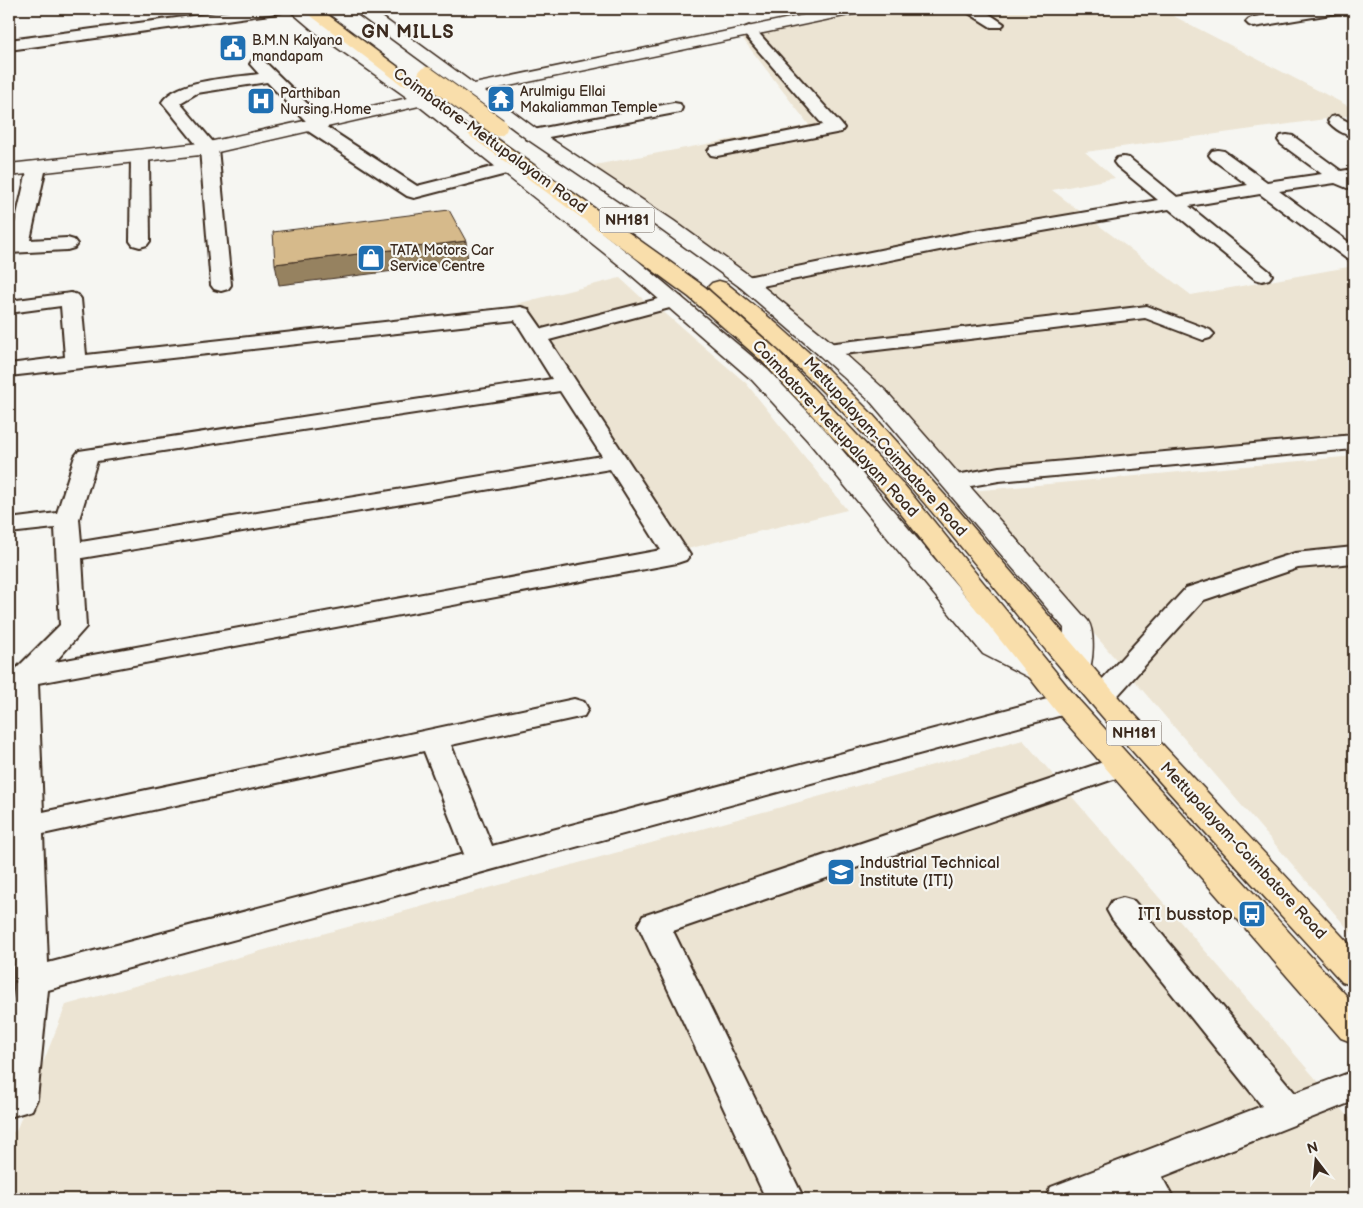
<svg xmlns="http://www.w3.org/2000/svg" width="1363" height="1208" viewBox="0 0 1363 1208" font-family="'Balsamiq Sans',sans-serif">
<rect width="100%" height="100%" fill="#f6f6f2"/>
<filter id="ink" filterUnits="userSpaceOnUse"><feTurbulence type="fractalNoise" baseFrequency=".02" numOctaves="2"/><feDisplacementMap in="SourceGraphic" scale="10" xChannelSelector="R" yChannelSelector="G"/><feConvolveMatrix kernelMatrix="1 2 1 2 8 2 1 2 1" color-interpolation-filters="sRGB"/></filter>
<g filter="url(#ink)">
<g fill="#ece4d3">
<path d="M890,9H1160L1354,109V115L1085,152L1115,178L1052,190L1191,295L1354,266V434L960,472L744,275L589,166L809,125L742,38Z"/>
<path d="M620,278L645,301L540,329L516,304Z"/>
<path d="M660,309L746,383L847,510L683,550L545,339Z"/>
<path d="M1354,456V936L971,491Z"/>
<path d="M1023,740L1354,1123V1199H9V1133L16,1131L66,1005Z"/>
</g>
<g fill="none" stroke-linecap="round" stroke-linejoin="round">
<defs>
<g id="street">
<path d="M245,9H284L282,12L277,13L9,50V40Z"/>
<path d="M965,9H982L1004,24L1001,27H991L967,12Z"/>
<path d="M1310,9H1344L1342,12L1337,13L1254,27L1249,25L1246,22L1249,19L1254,17Z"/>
<path d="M749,26L754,28L841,124L844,128L841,132L717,156L711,155L708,151L711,147L823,125L744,34L741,31L744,28Z"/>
<path d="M258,59L264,61L324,120L327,124L325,126L417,186L508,163L514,164L517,168L514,172L414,198L407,196L305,129L302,125L306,121L267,82L197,93L180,103L218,148L231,285L228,289L221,291L214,289L211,285L200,149L162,102C177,79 233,78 259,74L250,64L252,61Z"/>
<path d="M674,103L680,104L682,108L680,112L533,140L527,139L524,135L527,131L533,130Z"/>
<path d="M1337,116L1354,125V137C1345,135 1334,129 1328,121L1331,117Z"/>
<path d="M1287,135L1293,136L1341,171L1354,169L1353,187L1347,188L1335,183L1279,191L1354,246V261L1347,259L1260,194L1189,206L1269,271L1272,275L1269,279L1262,281L1255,279L1169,209L974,243L747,289L740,287L737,283L740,279L747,277L974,231L1158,200L1117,166L1114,162L1117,158L1123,157L1129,158L1177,197L1248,185L1212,159L1209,155L1212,151L1218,150L1224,151L1267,182L1322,174L1281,144L1278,140L1281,136Z"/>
<path d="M140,151L146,152L149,156L150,241L147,245L140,247L133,245L130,241L131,156L134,152Z"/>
<path d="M37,162L43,163L46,167L30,240L67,238L74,240L77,244L74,248L67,250L9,253V241H11L28,167L31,163Z"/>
<path d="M71,293L78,295L81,299L86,355L521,307L528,309L542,329L674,295L681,297L684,301L681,305L549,340L690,555L686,560L677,563L38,683L43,812L574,699L584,702L588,709L584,716L451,745L492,846L1066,694L1076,697L1080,704L1076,711L1066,714L48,990L37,1099L32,1110L9,1117V1036L15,981L9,676L60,625L55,528L9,533V519L57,513L75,456L79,451L552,379L515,320L9,376V364L65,357L61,306L9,313V301ZM560,391L602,456L81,542L79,519L97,461ZM610,469L661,550L55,662L86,627L82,558ZM424,751L464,854L48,963L43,834Z"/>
<path d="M1147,306L1210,330L1214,334L1210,338L1203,340L1145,318L827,356L819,355L816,350L819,345L827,344Z"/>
<path d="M1354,435V449L999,481L954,489L946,487L942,482L946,477L999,467Z"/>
<path d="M1354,547V563L1298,568L1204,600L1111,703L1101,705L1091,703L1087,696L1186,588L1295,553Z"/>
<path d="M1121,756L1131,759L1136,766L1131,773L673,931L804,1199H766L638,925L643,916Z"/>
<path d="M1123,898L1134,901L1295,1093L1354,1071V1101L1162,1177L1174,1199H1134L1129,1191L1107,1199H1045L1051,1187L1262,1106L1112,919L1107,910L1112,901Z"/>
</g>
<path id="secondary" d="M288,9H305L425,94L457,87L355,12L353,9H371L474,84L833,9H862L860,12L854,14L485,91L539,131L674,221L754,279L835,345L886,391L1088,621C1095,631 1094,664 1087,675L1077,677L1067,675L1063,668L1064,628L870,401L819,355L740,287L660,229L527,139L468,95L436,102L637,260L768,370L826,431L1003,640L1048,663L1052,670L1048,677L1038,680L1028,677L983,654L808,441L752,380L623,268L419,106L209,154L9,176V164L209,142L408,98L315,32Z"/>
<g id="highway">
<path d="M302,9H320L417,81L414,85H402Z"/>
<path d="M476,127L482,128L705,287L778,351L905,486L1076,697L1354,1004V1043L1341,1038L1056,711L887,496L762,361L689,297L470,136L467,132L470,128Z"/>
<path d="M719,281L726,283L777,324L826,368L872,414L959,511L1119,698L1354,949V986L1342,982C1249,879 1154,779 1066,674C996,591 930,505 856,426C811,377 762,334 712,291L708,287L712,283Z"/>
</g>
</defs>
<use href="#street" stroke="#3b2a1e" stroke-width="4"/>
<use href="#secondary" stroke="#3b2a1e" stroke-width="3"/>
<use href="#highway" stroke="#3b2a1e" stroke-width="3"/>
<use href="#street" fill="#f6f6f2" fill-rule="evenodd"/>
<use href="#secondary" fill="#f6f6f2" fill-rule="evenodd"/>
<use href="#highway" fill="#f9deab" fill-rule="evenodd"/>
<defs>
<path id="highway-bridge" d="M427,76L498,127"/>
</defs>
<use href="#highway-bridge" stroke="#3b2a1e" stroke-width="20" stroke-linecap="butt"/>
<use href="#highway-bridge" stroke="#f9deab" stroke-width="18"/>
</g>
<path fill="#968261" stroke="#3b2a1e" d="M466,241L468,262L279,285L275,264Z"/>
<path fill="#d6ba8b" stroke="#3b2a1e" d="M449,210L466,241L275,264L273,232Z"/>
</g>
<defs>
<symbol id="civic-square" viewBox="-11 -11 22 22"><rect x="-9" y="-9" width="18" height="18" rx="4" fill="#1f6fb2" stroke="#f6f6f2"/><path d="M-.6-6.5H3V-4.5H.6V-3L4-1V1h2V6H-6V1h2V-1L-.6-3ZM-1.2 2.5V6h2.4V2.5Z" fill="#fff"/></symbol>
<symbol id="temple-square" viewBox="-11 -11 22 22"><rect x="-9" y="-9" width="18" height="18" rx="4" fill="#1f6fb2" stroke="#f6f6f2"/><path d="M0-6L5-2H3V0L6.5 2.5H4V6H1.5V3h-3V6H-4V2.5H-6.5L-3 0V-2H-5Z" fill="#fff"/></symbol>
<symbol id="hospital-square" viewBox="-11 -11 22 22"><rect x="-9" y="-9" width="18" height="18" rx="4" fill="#1f6fb2" stroke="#f6f6f2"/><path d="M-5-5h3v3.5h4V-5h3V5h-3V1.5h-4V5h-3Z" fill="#fff"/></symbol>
<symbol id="shop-square" viewBox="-11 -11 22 22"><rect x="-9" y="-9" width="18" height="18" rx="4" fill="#1f6fb2" stroke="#f6f6f2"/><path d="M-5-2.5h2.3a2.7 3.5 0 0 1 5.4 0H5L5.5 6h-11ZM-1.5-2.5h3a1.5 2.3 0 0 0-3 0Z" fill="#fff"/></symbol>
<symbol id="university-square" viewBox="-11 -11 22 22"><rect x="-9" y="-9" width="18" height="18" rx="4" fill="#1f6fb2" stroke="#f6f6f2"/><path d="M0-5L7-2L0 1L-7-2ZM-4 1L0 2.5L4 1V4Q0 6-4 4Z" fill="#fff"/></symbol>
<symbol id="bus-square" viewBox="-11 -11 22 22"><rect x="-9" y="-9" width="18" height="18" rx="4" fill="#1f6fb2" stroke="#f6f6f2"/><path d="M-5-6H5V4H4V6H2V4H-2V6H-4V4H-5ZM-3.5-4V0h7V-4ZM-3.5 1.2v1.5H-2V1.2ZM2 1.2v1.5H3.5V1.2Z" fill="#fff"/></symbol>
</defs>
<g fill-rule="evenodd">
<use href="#civic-square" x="217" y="32" width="32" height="32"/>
<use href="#temple-square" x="485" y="83" width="32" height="32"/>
<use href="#hospital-square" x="245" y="85" width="32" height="32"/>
<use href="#shop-square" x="355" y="242" width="32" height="32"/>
<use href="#university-square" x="825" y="856" width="32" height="32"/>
<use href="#bus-square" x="1236" y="898" width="32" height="32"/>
</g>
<g text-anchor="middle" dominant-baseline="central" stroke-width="4.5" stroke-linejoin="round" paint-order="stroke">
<g font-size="14" fill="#3b2a1e" stroke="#f6f6f2" text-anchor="start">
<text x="252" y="40">B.M.N Kalyana<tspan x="252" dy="16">mandapam</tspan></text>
<text x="520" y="91">Arulmigu Ellai<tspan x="520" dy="16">Makaliamman Temple</tspan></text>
<text x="280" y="93">Parthiban<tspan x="280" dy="16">Nursing Home</tspan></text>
<text x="390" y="250">TATA Motors Car<tspan x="390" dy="16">Service Centre</tspan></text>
</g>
<g fill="#f6f6f2" stroke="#73675e" stroke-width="1">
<rect x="599.5" y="207.5" width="55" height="25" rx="4"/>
<rect x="1106.5" y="720.5" width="55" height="25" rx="4"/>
</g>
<g font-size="15" font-weight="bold" fill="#3b2a1e">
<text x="627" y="220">NH181</text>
<text x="1134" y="733">NH181</text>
</g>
<g font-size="16" fill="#3b2a1e" stroke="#f6f6f2">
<text transform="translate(490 141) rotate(36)">Coimbatore-Mettupalayam Road</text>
<text transform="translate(835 429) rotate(47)">Coimbatore-Mettupalayam Road</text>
<text transform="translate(885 447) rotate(48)">Mettupalayam-Coimbatore Road</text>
<text transform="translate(1243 851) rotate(47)">Mettupalayam-Coimbatore Road</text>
</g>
<g font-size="16" fill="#3b2a1e" stroke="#f6f6f2" text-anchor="start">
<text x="860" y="863">Industrial Technical<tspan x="860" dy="18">Institute (ITI)</tspan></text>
</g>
<g font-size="18" font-weight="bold" letter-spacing="1" fill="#3b2a1e" stroke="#f6f6f2">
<text x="408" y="32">GN MILLS</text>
</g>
<g font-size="19" fill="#3b2a1e" stroke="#f6f6f2" text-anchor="end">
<text x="1233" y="914">ITI busstop</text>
</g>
</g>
<rect width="1363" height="1208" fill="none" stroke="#f6f6f2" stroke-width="30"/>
<rect x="15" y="15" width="1333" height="1178" fill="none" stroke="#3b2a1e" stroke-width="2" filter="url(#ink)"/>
<g transform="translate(1316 1160) rotate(344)" stroke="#f6f6f2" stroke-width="4" paint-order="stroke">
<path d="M0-4L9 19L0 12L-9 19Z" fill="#3b2a1e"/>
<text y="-8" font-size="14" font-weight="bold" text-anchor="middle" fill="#3b2a1e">N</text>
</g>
</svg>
